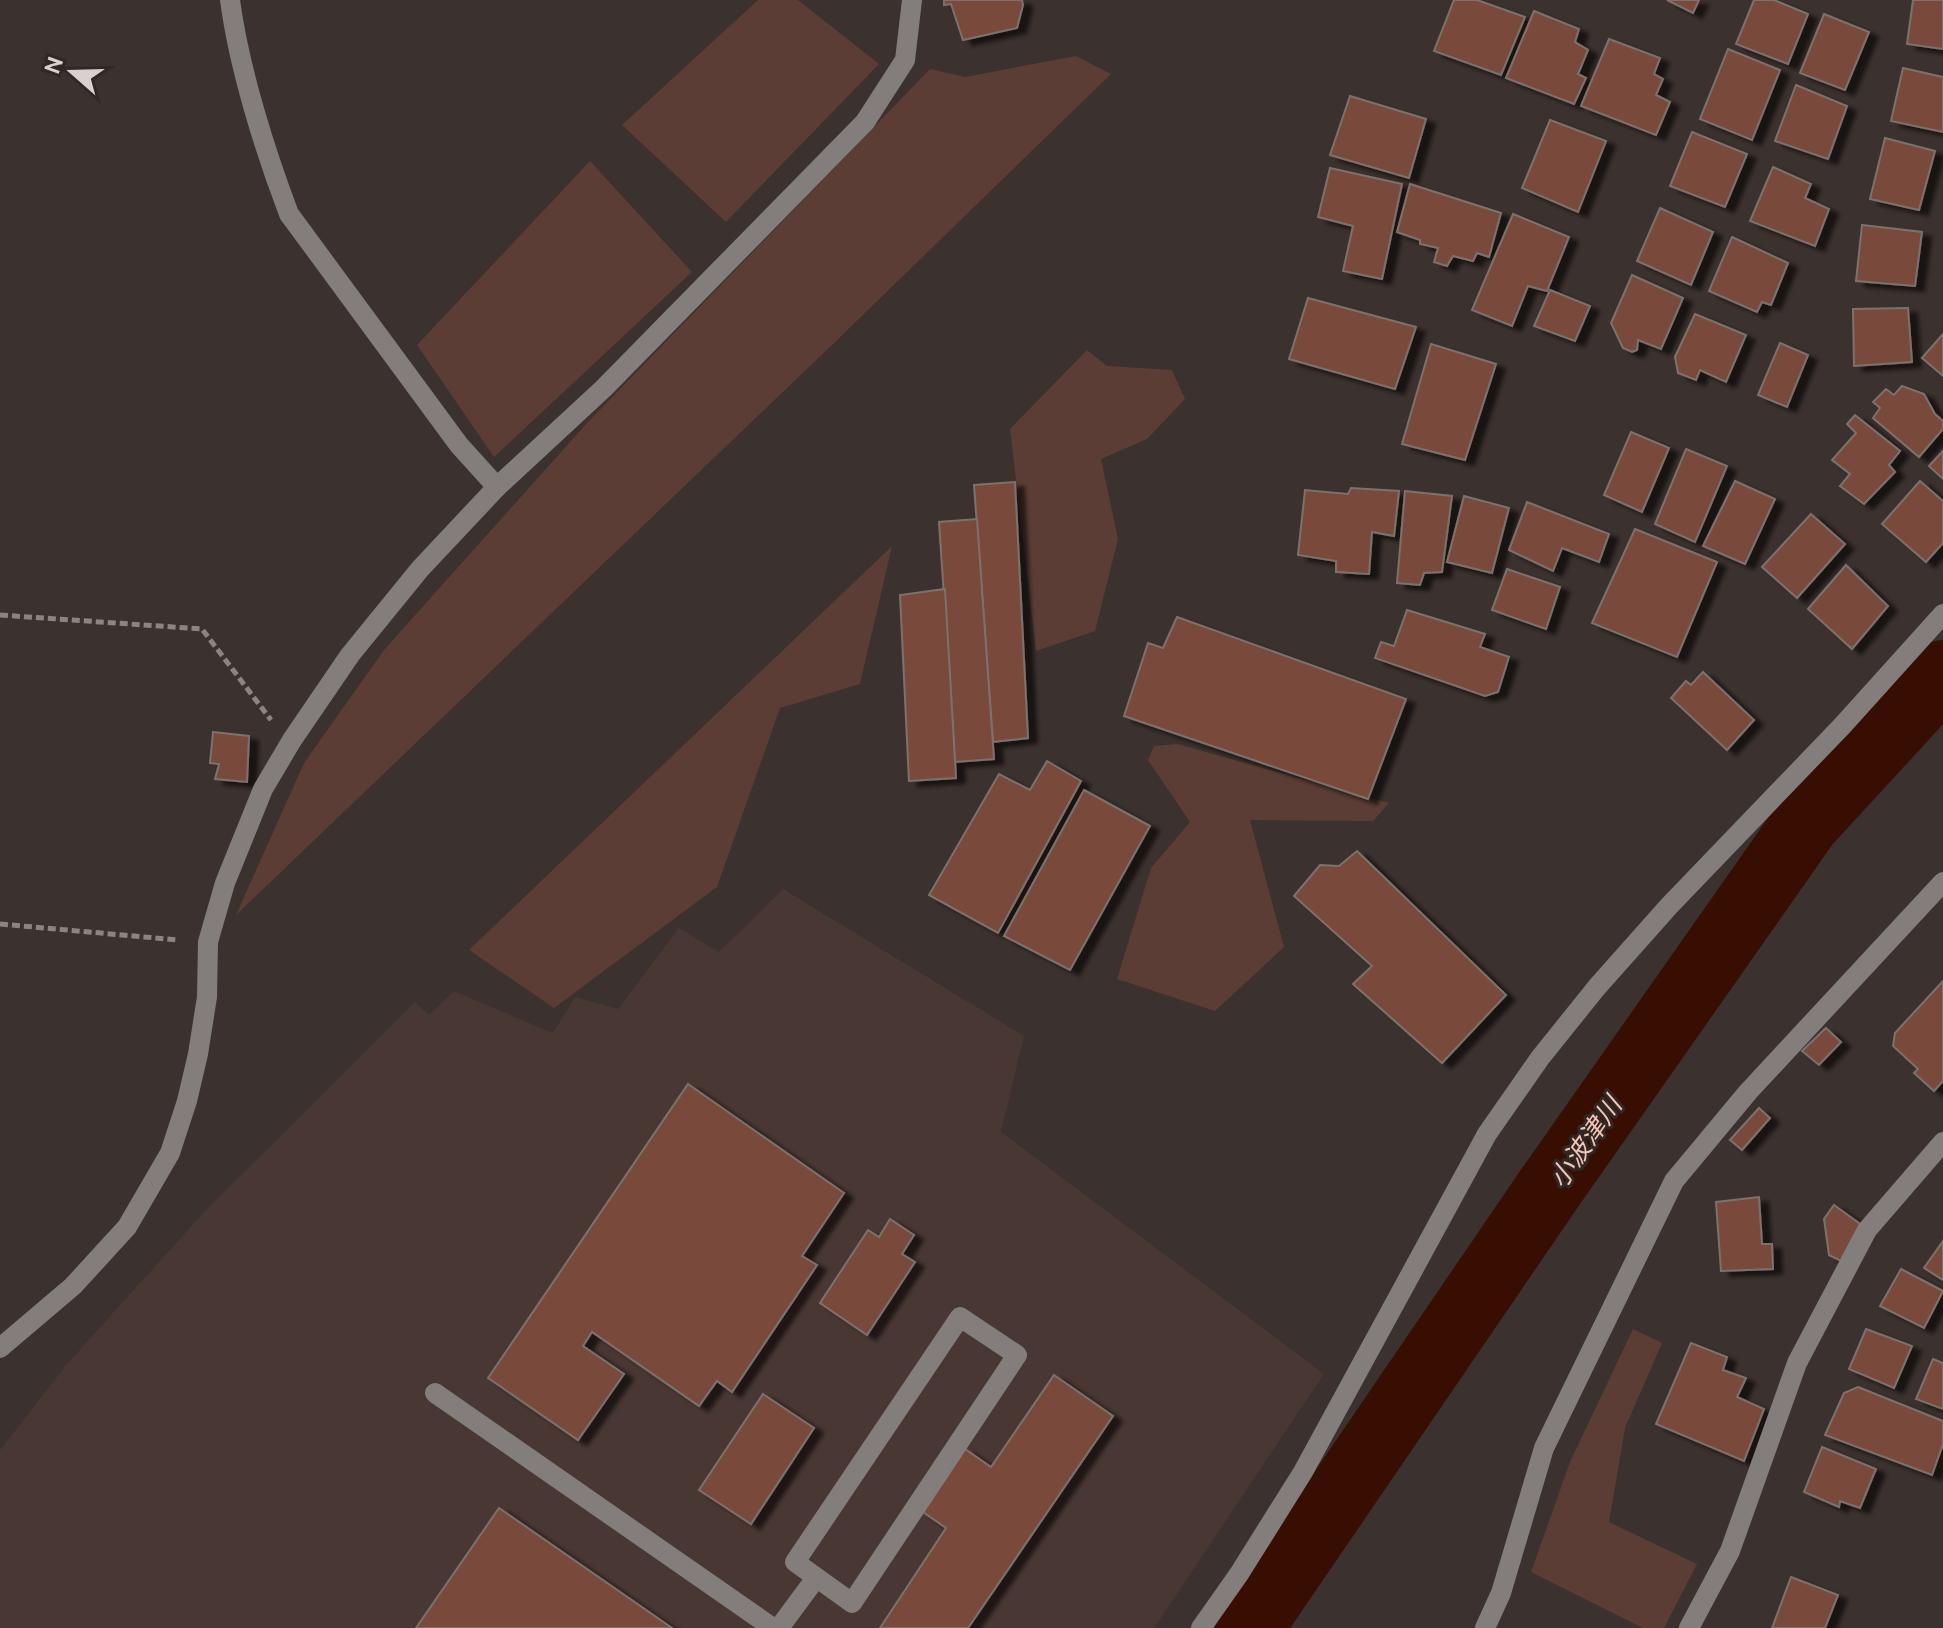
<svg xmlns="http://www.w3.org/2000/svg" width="1943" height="1628" viewBox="0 0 1943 1628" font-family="Ubuntu,'Noto Sans JP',sans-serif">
<defs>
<filter id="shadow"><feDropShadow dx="9" dy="5" stdDeviation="2" flood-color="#0009"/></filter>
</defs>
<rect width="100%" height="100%" fill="#3b312e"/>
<path fill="#483732" d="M783,889L1024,1036L1001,1132L1324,1374L1154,1628H0V1450L67,1364L204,1212L415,1002L429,1015L454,991L553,1033L575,997L618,1009L679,928L719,952Z"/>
<g fill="#5b3d35">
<path d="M758,0H798L879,64L726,222L622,125Z"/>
<path d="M1076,56L1111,74L832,345L236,915L304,763L384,650L587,423L930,69L965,77Z"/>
<path d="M590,161L692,272L494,457L417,345Z"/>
<path d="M1087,350L1107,366L1172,370L1185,399L1147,439L1101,459L1118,539L1095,631L1036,651L1010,429Z"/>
<path d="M892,546L860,684L780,708L717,887L554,1008L469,950Z"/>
<path d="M1177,744L1389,803L1373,821L1250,820L1284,947L1215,1011L1117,979L1151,868L1190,822L1148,760L1154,746Z"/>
<path d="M1633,1329L1662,1343L1625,1428L1609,1522L1697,1564L1664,1628H1643L1531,1572L1570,1462Z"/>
</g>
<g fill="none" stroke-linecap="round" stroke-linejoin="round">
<path stroke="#380e03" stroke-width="68" d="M1249,1628L1549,1189L1806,823L1943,674"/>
</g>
<g fill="#79493b" stroke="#7d716d" stroke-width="2" filter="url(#shadow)">
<path d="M944,0H1022L1023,5L1017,28L963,40L951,4L944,5Z"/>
<path d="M1454,0H1477L1525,17L1501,75L1434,51Z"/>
<path d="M1667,0H1699L1693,13Z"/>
<path d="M1754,0H1774L1808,14L1788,64L1736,44Z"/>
<path d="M1913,0H1943V49L1907,44Z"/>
<path d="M1534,11L1579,29L1575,42L1588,50L1578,74L1586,78L1574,104L1506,78Z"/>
<path d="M1824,14L1869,32L1845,90L1800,73Z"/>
<path d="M1609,39L1660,58L1654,74L1663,79L1656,95L1670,102L1656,135L1581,106Z"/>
<path d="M1728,49L1780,70L1752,140L1700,119Z"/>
<path d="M1903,68L1943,77V132L1891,121Z"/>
<path d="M1796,85L1847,106L1828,159L1775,141Z"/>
<path d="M1350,96L1426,119L1409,178L1330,155Z"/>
<path d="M1550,120L1606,141L1578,212L1522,188Z"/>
<path d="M1692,132L1747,154L1725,207L1670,186Z"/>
<path d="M1885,138L1935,151L1919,210L1870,199Z"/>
<path d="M1773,167L1811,184L1805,198L1829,209L1815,246L1750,221Z"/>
<path d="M1330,168L1402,184L1382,279L1343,271L1353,226L1318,217Z"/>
<path d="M1410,184L1501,213L1489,257L1477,253L1473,261L1453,256L1447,266L1434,262L1438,248L1420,244V240L1397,232Z"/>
<path d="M1660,208L1713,232L1691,285L1637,261Z"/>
<path d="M1513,214L1569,237L1547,291L1528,286L1512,326L1472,310Z"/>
<path d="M1862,225L1922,232L1915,286L1856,281Z"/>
<path d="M1732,237L1788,263L1771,305L1762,302L1757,312L1709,291Z"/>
<path d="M1632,275L1683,298L1661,349L1638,340L1637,350L1632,352L1623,348L1611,323Z"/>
<path d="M1550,290L1590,306L1575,341L1534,326Z"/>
<path d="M1308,298L1416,327L1395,389L1289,359Z"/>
<path d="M1908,308L1912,362L1854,366L1853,309Z"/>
<path d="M1695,314L1746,335L1726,382L1700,370L1696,380L1678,373L1675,357Z"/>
<path d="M1943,334V376L1922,358Z"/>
<path d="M1780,343L1808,355L1787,407L1758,395Z"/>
<path d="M1431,344L1496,364L1465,460L1402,444Z"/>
<path d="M1902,386L1924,394L1935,414L1943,421V429L1919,457L1873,418L1880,408L1873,402L1886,389L1894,395Z"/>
<path d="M1855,415L1900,451L1889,465L1895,472L1864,504L1840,486L1850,474L1832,460L1856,433L1847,424Z"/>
<path d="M1631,432L1669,448L1642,512L1604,495Z"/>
<path d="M1686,449L1727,466L1695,542L1655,524Z"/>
<path d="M1943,451V479L1929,466Z"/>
<path d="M1735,481L1775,499L1745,564L1703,546Z"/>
<path d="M1920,481L1943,501V543L1926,562L1882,524Z"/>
<path d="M1015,482L1028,738L993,742L974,485Z"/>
<path d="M1351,488L1399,491L1394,536L1372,532L1369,574L1336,572V561L1298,555L1305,490L1348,494Z"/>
<path d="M1405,491L1452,496L1442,572L1424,573L1420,585L1397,583Z"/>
<path d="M1464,496L1509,508L1492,573L1447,562Z"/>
<path d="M1527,502L1609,534L1599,562L1562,548L1553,571L1509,550Z"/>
<path d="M1811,514L1845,544L1797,598L1762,567Z"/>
<path d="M977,519L994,759L955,762L939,522Z"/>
<path d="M1635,529L1717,562L1677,657L1592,623Z"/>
<path d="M1846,565L1888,606L1852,649L1808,609Z"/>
<path d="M1507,569L1560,587L1546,629L1492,610Z"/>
<path d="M945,589L956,778L909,781L900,595Z"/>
<path d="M1407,610L1485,634L1480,647L1509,657L1498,692L1485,696L1375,658L1381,642L1394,646Z"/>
<path d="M1177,617L1406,699L1368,799L1124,716L1148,643L1163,648Z"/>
<path d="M1703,672L1754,720L1727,750L1671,698L1686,681L1691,685Z"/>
<path d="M213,732L249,736L247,782L215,779L219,764L210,763Z"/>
<path d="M1047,761L1081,781L998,933L929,895L999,774L1030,790Z"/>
<path d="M1084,790L1150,826L1070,970L1004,936Z"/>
<path d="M1357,851L1506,995L1442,1063L1353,984L1372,966L1294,896L1320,865L1339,866Z"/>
<path d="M1943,981V1081L1934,1091L1914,1073L1918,1069L1893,1046L1895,1033Z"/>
<path d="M1826,1028L1841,1042L1819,1065L1802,1051Z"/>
<path d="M688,1084L844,1193L802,1256L817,1265L732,1392L717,1381L699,1406L592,1332L583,1346L624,1374L578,1440L488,1378Z"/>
<path d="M1759,1108L1770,1118L1742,1150L1730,1140Z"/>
<path d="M1759,1197L1762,1244H1772L1773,1269L1721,1271L1716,1202Z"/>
<path d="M1834,1205L1863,1226L1841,1261L1829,1255L1824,1219Z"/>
<path d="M890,1219L914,1235L902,1254L915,1262L867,1335L820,1303L868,1230L879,1237Z"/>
<path d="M1943,1241V1280L1924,1268Z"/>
<path d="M1901,1269L1943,1291L1924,1328L1880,1306Z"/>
<path d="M1866,1329L1912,1346L1894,1388L1849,1369Z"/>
<path d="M1691,1343L1727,1357L1723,1370L1746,1378L1737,1397L1764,1409L1744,1461L1656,1424Z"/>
<path d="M1933,1359L1943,1363V1409L1916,1399Z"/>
<path d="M1054,1375L1113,1416L968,1628H880L946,1528L923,1512L965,1449L991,1467Z"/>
<path d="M1858,1387L1943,1421V1444L1932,1475L1825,1435L1844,1393Z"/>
<path d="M763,1394L814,1428L751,1524L699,1490Z"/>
<path d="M1822,1447L1876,1469L1860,1508L1840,1501L1839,1507L1804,1492Z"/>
<path d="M499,1508L672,1628H416Z"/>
<path d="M1791,1577L1838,1595L1825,1628H1772Z"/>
</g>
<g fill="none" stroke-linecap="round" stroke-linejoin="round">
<g stroke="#8d8482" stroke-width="5" stroke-dasharray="8 4" stroke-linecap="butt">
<path d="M0,615L202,629L271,720"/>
<path d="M0,924L178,940"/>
</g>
<g stroke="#837e7c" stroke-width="20">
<path d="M230,0C239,68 265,151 289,214L459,445L497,487"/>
<path d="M960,1317L1017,1355L852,1603L795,1562Z"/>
<path d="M0,1348L73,1286L127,1227L170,1153L187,1101L198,1054L207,997L208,942L225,883L263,789L292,740L350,655L420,569L497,487L604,388L865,122L905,60L912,0"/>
<path d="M435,1393L773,1628"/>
<path d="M779,1628L816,1578"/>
<path d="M1201,1628L1239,1574L1303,1472L1487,1134L1540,1058L1597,987L1669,906L1843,725L1943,614"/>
<path d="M1485,1628L1501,1593L1544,1448L1674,1181L1748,1092L1943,882"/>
<path d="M1689,1628L1730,1551L1797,1363L1867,1230L1943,1142"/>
</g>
</g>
<g text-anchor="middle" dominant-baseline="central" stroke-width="6" stroke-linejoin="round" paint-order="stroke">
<g font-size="26" font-style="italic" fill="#f5c4b6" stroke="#312724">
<text transform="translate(1585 1142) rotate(-55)">小波津川</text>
</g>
</g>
<g transform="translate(72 72) rotate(290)" stroke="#312724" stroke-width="6" paint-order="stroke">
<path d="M0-6L14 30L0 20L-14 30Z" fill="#d8d1cf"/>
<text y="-12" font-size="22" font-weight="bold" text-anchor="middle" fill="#d8d1cf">N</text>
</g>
</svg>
